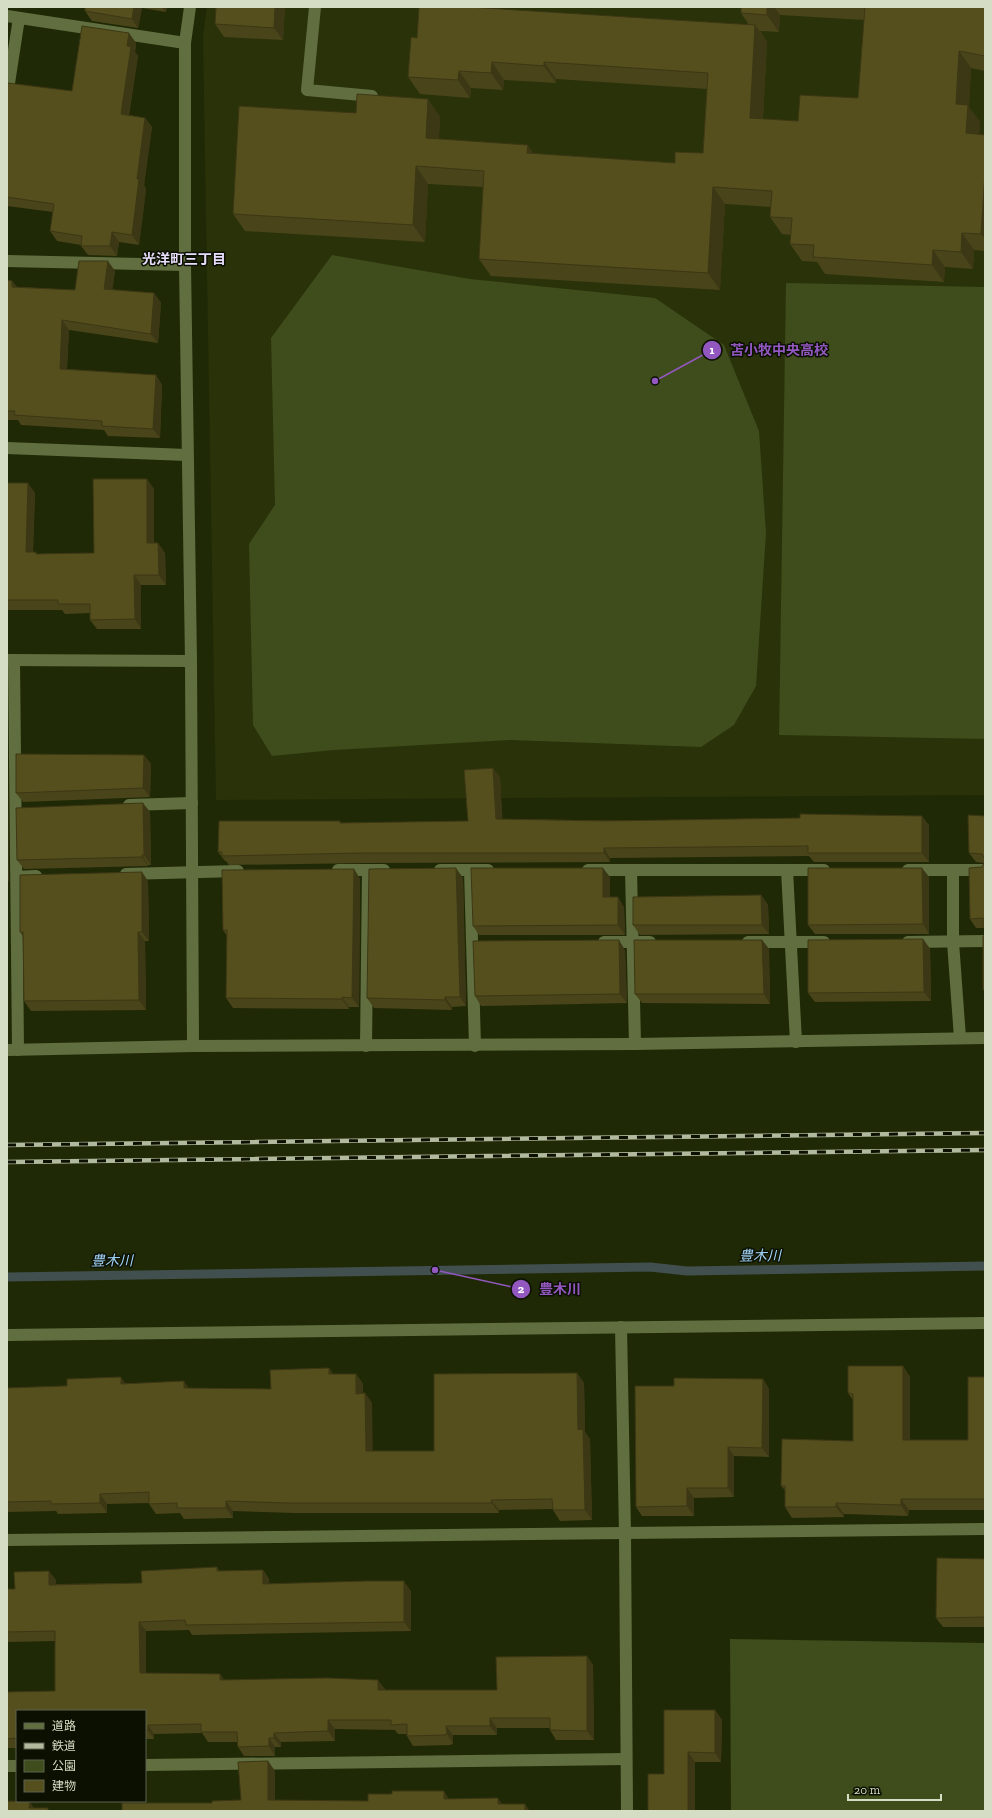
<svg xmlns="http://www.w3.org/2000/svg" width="992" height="1818" viewBox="0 0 992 1818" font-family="'Zilla Slab','Noto Sans JP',serif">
<rect width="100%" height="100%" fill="#202906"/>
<path fill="#293209" d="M207,7H985V795L216,800L203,36Z"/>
<g fill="#3f4c1b">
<path d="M332,255L470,279L655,298L724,345L759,431L766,533L756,686L734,725L701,747L511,740L334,750L272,756L253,725L249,544L275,505L271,338Z"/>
<path d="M786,283L985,287V739L779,735Z"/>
<path d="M730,1639L985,1643V1811H731Z"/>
</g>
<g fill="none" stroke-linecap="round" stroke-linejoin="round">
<path stroke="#424f4f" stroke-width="9" d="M7,1277L650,1267L687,1271L985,1266"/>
<g stroke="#616f40" stroke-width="12">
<path d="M315,7L307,90L372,96"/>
<path d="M7,96L19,18"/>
<path d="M14,660L18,1050"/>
<path d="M129,805L192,803"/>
<path d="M338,870H384"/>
<path d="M440,870H488"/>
<path d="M470,870L475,1046"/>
<path d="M588,870H824"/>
<path d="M631,870L635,1044"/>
<path d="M787,870L796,1042"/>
<path d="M908,870H985"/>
<path d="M953,870V942L960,1038"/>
<path d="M126,874L238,871"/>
<path d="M17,877L36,876"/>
<path d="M604,942H650"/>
<path d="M748,942H824"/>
<path d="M908,942L985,941"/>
<path d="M366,1046L368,870"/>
</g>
<g stroke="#616f40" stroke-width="12">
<path d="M190,7L185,43V265L191,661L193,1046"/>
<path d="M7,16L185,43"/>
<path d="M7,261L185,265"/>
<path d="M7,448L187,455"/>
<path d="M7,660L191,661"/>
<path d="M7,1050L193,1046L635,1044L985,1038"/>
<path d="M621,1327L625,1533L627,1811"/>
<path d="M7,1335L985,1323"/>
<path d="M7,1540L985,1529"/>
<path d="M145,1765L626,1759"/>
<path d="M7,1766H17"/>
</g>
<defs>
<g id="rail">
<path d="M7,1145L985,1133"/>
<path d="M7,1162L985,1150"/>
</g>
</defs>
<use href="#rail" stroke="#b1b99e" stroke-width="4.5"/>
<use href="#rail" stroke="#0b1001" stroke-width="3" stroke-dasharray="9" stroke-linecap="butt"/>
</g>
<g fill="#494419" fill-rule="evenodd">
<path d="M85,7H167L166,12L142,8L138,28L92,21L85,11Z"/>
<path d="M216,7H285L283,40L224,37L215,24Z"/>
<path d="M741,7H985V71L971,68L969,107L980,122L979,134L985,135V251L974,250L973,269L945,267L944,282L825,274L817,262L802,261L790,244L791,235L782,234L770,217L771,207L725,204L720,290L491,276L479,259L483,187L428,184L425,242L245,231L233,214L356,113L440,116L439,139L534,154L675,163L703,153L707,89L556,79V83L504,80L503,90L471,88L470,98L420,94L408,77L417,38L749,25L741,13ZM780,15L864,20L858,98L798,121L763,119L767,42L760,31L779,32Z"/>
<path d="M136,43L135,52L138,56L129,115L145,118L152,127L144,185L146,189L139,245L119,242L117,256L88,255L81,246V245L57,241L50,231L53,212L7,206V87L72,91Z"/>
<path d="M115,271L112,290L154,293L161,303L158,343L69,330L67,369L156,375L162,385L160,438L108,436L104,430L21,425L18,420H7V280L12,281L17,287L75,290Z"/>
<path d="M147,479L154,489V543H158L165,553L166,585H141V629H97L90,620V613L65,614L62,610H7V483L35,493L33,552H36L37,554L94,553Z"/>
<path d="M144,755L151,764L150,797L23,802L16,793Z"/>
<path d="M493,768L500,777L502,819L929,825V862H814L809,856L610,858V862L368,863L229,865L226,861H225L218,852L341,823L468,821Z"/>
<path d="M150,812L151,865H148V866L24,869L17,860Z"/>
<path d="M985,816V929L984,928H976L970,919L982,867L984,863L976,862L969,853Z"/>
<path d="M354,869L360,879L359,1007H349V1009L233,1008L226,998L227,936L223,930Z"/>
<path d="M610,877V897L624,907L625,935H479L473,926Z"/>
<path d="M929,877V934H815L808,925Z"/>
<path d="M463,878L466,1006L452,1007V1010L374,1008L367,998Z"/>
<path d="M148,881L149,941H145L146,1010L31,1011L24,1001L23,937L20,932Z"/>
<path d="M761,895L768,905L769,934L640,935L633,925Z"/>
<path d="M923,939L930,949L931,1001L815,1002L808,993Z"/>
<path d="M762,940L769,949L770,1004L642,1003L635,994Z"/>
<path d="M625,950L627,1003L481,1006L475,996Z"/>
<path d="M903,1366L910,1377V1440H968L985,1377V1510H909L908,1516L844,1514V1517L792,1518L785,1507V1490L781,1486L853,1441V1400L848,1393Z"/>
<path d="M329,1368L333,1374H356L363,1384V1393H365L372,1403V1451H434L577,1373L584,1383L585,1432L590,1439L592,1520L560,1521L553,1510V1509L499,1510V1513H294L233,1511V1518L184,1519L180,1513L156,1514L149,1504V1503L107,1504V1513L58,1514L56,1511L7,1512V1388L126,1383L189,1388L271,1389Z"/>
<path d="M763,1379L769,1389V1457L734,1456V1497L694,1498V1516H642L636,1507L674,1386Z"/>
<path d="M985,1559V1627H943L936,1618Z"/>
<path d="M217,1567L219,1571L263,1570L269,1579V1584L411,1591V1631L192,1635L189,1630L146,1631V1673L220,1674L224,1680L385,1689V1690H497L587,1656L593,1665L594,1740H556L550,1730V1728H497V1735H453V1744L450,1745L413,1746L407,1736V1734H398L395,1730L335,1729V1741L281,1742V1747H275V1756H244L238,1747L237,1742H208L202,1733L154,1734V1739H145V1711H17V1748H7V1692L55,1691V1641L7,1642V1589H15L56,1580V1584L142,1583Z"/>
<path d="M715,1710L722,1720L721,1762H695V1811H648Z"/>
</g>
<g fill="#3c3714">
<path d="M134,7H141L142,8L138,28L132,19Z"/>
<path d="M162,7H167L166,12Z"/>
<path d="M275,7H285L283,40L274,28Z"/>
<path d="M767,7H774L780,15L779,32L767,15Z"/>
<path d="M755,25L767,42L762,135L750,118Z"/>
<path d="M129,33L136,43L135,52L138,56L127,124L121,114L127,46Z"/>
<path d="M959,51L971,68L969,107L980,122L978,151L966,133L956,104Z"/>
<path d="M492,62L504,80L503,90L491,73Z"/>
<path d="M544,62L556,79V83L544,66Z"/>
<path d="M459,71L471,88L470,98L458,80Z"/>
<path d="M428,99L440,116L438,155L426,138Z"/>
<path d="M145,118L152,127L144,185L146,189L139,245L132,235L137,179Z"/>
<path d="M528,145L540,162L527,153Z"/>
<path d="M416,166L428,184L425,242L413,225Z"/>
<path d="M985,173V239L981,234Z"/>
<path d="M713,187L725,204L720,290L708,273Z"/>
<path d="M112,232L119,242L117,256L110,246Z"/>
<path d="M962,233L974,250L973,269L961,252Z"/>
<path d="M933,250L945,267L944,282L932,265Z"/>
<path d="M108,261L115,271L111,299L104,289Z"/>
<path d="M12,281L19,290L12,287Z"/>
<path d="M154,293L161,303L158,343L151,334Z"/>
<path d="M62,320L69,330L66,379L60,369Z"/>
<path d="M156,375L162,385L160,438L153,429Z"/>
<path d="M147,479L154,489V553L147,543Z"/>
<path d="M28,483L35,493L32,562L26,552Z"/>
<path d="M158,543L165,553L166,585L159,575Z"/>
<path d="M134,575L141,585V629L135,619Z"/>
<path d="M144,755L151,764L150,797L143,788Z"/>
<path d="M7,763L8,764L9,882L7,879Z"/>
<path d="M493,768L500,777L503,828L496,819Z"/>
<path d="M143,803L150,812L151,865L144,855Z"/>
<path d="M922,816L929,825V862L922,853Z"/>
<path d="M604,848L610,858V862L604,853Z"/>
<path d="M142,855L148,865V866L142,857Z"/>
<path d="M456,868L463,878L466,1006L460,997Z"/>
<path d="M603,868L610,877V907L603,897Z"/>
<path d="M922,868L929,877V934L923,924Z"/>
<path d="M354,869L360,879L359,1007L352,998Z"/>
<path d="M142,872L148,881L149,941L142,932Z"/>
<path d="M761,895L768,905L769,934L762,925Z"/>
<path d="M618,897L624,907L625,935L618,925Z"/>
<path d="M138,932L145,941L146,1010L139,1000Z"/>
<path d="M923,939L930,949L931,1001L924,992Z"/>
<path d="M619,940L625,950L627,1003L620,994Z"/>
<path d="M762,940L769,949L770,1004L764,994Z"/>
<path d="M342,997L349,1007V1009L342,999Z"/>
<path d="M445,997L452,1007V1010L445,1000Z"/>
<path d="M903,1366L910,1377V1450L903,1440Z"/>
<path d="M329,1368L336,1378L329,1374Z"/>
<path d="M577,1373L584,1383L585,1432L590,1439L592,1520L585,1510L578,1430Z"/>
<path d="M356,1374L363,1384V1404L356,1394Z"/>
<path d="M121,1377L128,1387L121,1384Z"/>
<path d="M763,1379L769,1389V1457L762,1448Z"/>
<path d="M184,1381L191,1391L184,1388Z"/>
<path d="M365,1393L372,1403L373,1461L366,1451Z"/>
<path d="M728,1447L734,1456V1497L728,1488Z"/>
<path d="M687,1488L694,1498V1516L687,1506Z"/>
<path d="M100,1494L107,1504V1513L100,1503Z"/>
<path d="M901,1499L909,1510L908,1516L901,1505Z"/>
<path d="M491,1500L499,1510V1513L492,1503Z"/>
<path d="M226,1501L233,1511V1518L226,1508Z"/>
<path d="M836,1503L844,1514V1517L836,1507Z"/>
<path d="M263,1570L269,1579L270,1594L263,1584Z"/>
<path d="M49,1571L56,1580V1594L49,1585Z"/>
<path d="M404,1581L411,1591V1631L404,1622Z"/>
<path d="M139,1622L146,1631V1683L140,1673Z"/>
<path d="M587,1656L593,1665L594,1740L587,1731Z"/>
<path d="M220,1674L226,1683L220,1680Z"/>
<path d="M378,1680L385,1689V1700L378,1690Z"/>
<path d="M715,1710L722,1720L721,1762L715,1753Z"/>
<path d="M490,1718L497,1728V1735L490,1726Z"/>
<path d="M328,1720L335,1729V1741L328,1731Z"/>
<path d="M148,1725L154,1734V1739L148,1730Z"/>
<path d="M446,1726L453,1735V1744L447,1734Z"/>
<path d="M274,1733L281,1742V1747L274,1738Z"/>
<path d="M269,1738L275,1747V1756L269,1746Z"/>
<path d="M688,1752L695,1762V1811H688Z"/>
<path d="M268,1761L275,1771V1810L268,1800Z"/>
<path d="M444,1791L450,1801L444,1799Z"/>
<path d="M498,1798L505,1808L498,1804Z"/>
<path d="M30,1802L36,1811L29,1808Z"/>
<path d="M525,1804L530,1811H525Z"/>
</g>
<g fill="#554f1d" stroke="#3c3714">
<path d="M85,7H134L132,19L85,11Z"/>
<path d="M216,7H275L274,28L215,24Z"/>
<path d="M419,7H469L755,25L750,118L798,121L800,95L858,98L865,7H985V56L959,51L956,104L968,105L966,133L985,135V173L981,234L962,233L961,252L933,250L932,265L813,257L814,245L790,244L792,218L770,217L772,191L713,187L708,273L479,259L484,171L416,166L413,225L233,214L239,106L356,113L357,94L428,99L426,138L528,145L527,153L675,163V152L703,153L708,73L544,62V66L492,62L491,73L459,71L458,80L408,77L411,37L417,38Z"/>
<path d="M741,7H767V15L741,13Z"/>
<path d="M82,26L129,33L127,46L131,47L121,114L145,118L137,179H139L132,235L112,232L110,246H81L82,236L50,231L54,204L7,197V87L8,83L72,91Z"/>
<path d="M79,261H108L104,289L154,293L151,334L62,320L60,369L156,375L153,429L102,426V421L14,415L15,411H7V280L12,281V287L75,290Z"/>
<path d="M93,479H147V543H158L159,575H134L135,619L90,620V604H58V600H7V483H28L26,552H36V554L94,553Z"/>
<path d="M16,754L144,755L143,788L16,793Z"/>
<path d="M493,768L496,819L604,821L800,818V814L922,816V853H808V846L604,848V853H361L222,856V852H218L219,821H340V823L468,821L464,770Z"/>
<path d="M143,803L144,855H142V857L17,860L16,808Z"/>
<path d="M968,815L985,816V859L982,854L969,853Z"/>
<path d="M985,861V929L983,926V918L970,919L969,868L982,867Z"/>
<path d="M456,868L460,997H445V1000L367,998L369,869Z"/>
<path d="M471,868H603V897H618V925L473,926Z"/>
<path d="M808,868H922L923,924L808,925Z"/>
<path d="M354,869L352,998L342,997V999L226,998L227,930H223L222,870Z"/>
<path d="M142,872V932H138L139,1000L24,1001L23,932H20V875Z"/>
<path d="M761,895L762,925H633V897Z"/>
<path d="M985,933V990H983V937Z"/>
<path d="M923,939L924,992L808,993V940Z"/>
<path d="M619,940L620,994L475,996L473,941Z"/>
<path d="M634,940H762L764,994H635Z"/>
<path d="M848,1366H903V1440H968V1377H985V1499H901V1505L836,1503V1507H785V1486H781L782,1439L853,1441V1394L848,1393Z"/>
<path d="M329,1368V1374H356V1394L365,1393L366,1451H434V1374L577,1373L578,1430L583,1429L585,1510H553L552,1499L491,1500L492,1503H287L226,1501V1508H177V1503L149,1504V1492L100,1494V1503L51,1504V1501L7,1502V1388L67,1386V1379L121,1377V1384L184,1381V1388L271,1389L270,1370Z"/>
<path d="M674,1378L763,1379L762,1448L728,1447V1488H687V1506L636,1507L635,1386H674Z"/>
<path d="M937,1558L985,1559V1617L936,1618Z"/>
<path d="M217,1567V1571L263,1570V1584L367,1581H404V1622L186,1625L185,1620L139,1622L140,1673L220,1674V1680L327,1678L378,1680V1690H497L496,1657L587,1656V1731L550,1730V1718H490V1726H446L447,1734L444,1735L407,1736V1724L391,1725V1720H328V1731L274,1733V1738H269V1746L238,1747L237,1732H201V1724L148,1725V1730H145V1711H17V1738L7,1739V1692L55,1691V1631L7,1632V1589H15L14,1572L49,1571V1585L142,1583L141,1571Z"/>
<path d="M664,1710H715V1753L688,1752V1811H648V1774H664Z"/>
<path d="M268,1761V1800L368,1801V1794H392V1791H444V1799L498,1798V1804H525V1811H122V1803H212V1801L241,1800L238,1762Z"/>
<path d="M7,1801L30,1802L29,1808H48V1811H7Z"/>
</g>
<g text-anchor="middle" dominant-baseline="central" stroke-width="3" stroke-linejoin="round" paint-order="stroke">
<g font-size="14" font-weight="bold" fill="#e7dcf9" stroke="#0b1001">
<text x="184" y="259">光洋町三丁目</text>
</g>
<g font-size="14" font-style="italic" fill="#a4d6fd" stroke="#0b1001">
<text transform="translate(760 1256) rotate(-1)">豊木川</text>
<text transform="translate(112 1261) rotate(-1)">豊木川</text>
</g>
</g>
<path fill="none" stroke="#9258c0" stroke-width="1.5" d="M655 381L712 350M435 1270L521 1289"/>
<g fill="#9258c0" stroke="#0b1001" stroke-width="1.5">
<circle cx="655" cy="381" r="4"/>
<circle cx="435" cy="1270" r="4"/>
<circle cx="712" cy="350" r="10"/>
<circle cx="521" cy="1289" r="10"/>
</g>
<g font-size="12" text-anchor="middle" font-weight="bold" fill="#fff">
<text x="712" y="354">1</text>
<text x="521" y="1293">2</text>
</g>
<g font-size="14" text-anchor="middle" font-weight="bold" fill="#9258c0" stroke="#0b1001" stroke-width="3" stroke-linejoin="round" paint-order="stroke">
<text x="779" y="355">苫小牧中央高校</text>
<text x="560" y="1294">豊木川</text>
</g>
<rect width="992" height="1818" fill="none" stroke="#d5ddc4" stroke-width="16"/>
<rect x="16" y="1710" width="130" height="92" fill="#0b1001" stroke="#5c624f"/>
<rect x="24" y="1723" width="20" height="6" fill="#616f40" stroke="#5c624f"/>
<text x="52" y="1730" font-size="12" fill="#d5ddc4">道路</text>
<rect x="24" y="1743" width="20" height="6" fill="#b1b99e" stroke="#5c624f"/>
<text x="52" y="1750" font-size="12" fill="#d5ddc4">鉄道</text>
<rect x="24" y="1760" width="20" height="12" fill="#3f4c1b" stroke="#5c624f"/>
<text x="52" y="1770" font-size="12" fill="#d5ddc4">公園</text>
<rect x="24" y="1780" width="20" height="12" fill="#554f1d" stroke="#5c624f"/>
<text x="52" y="1790" font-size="12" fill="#d5ddc4">建物</text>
<path d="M848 1794v6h93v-6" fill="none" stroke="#d5ddc4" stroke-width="2"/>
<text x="854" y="1794" font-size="12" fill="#d5ddc4" stroke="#0b1001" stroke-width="3" paint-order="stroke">20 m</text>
</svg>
